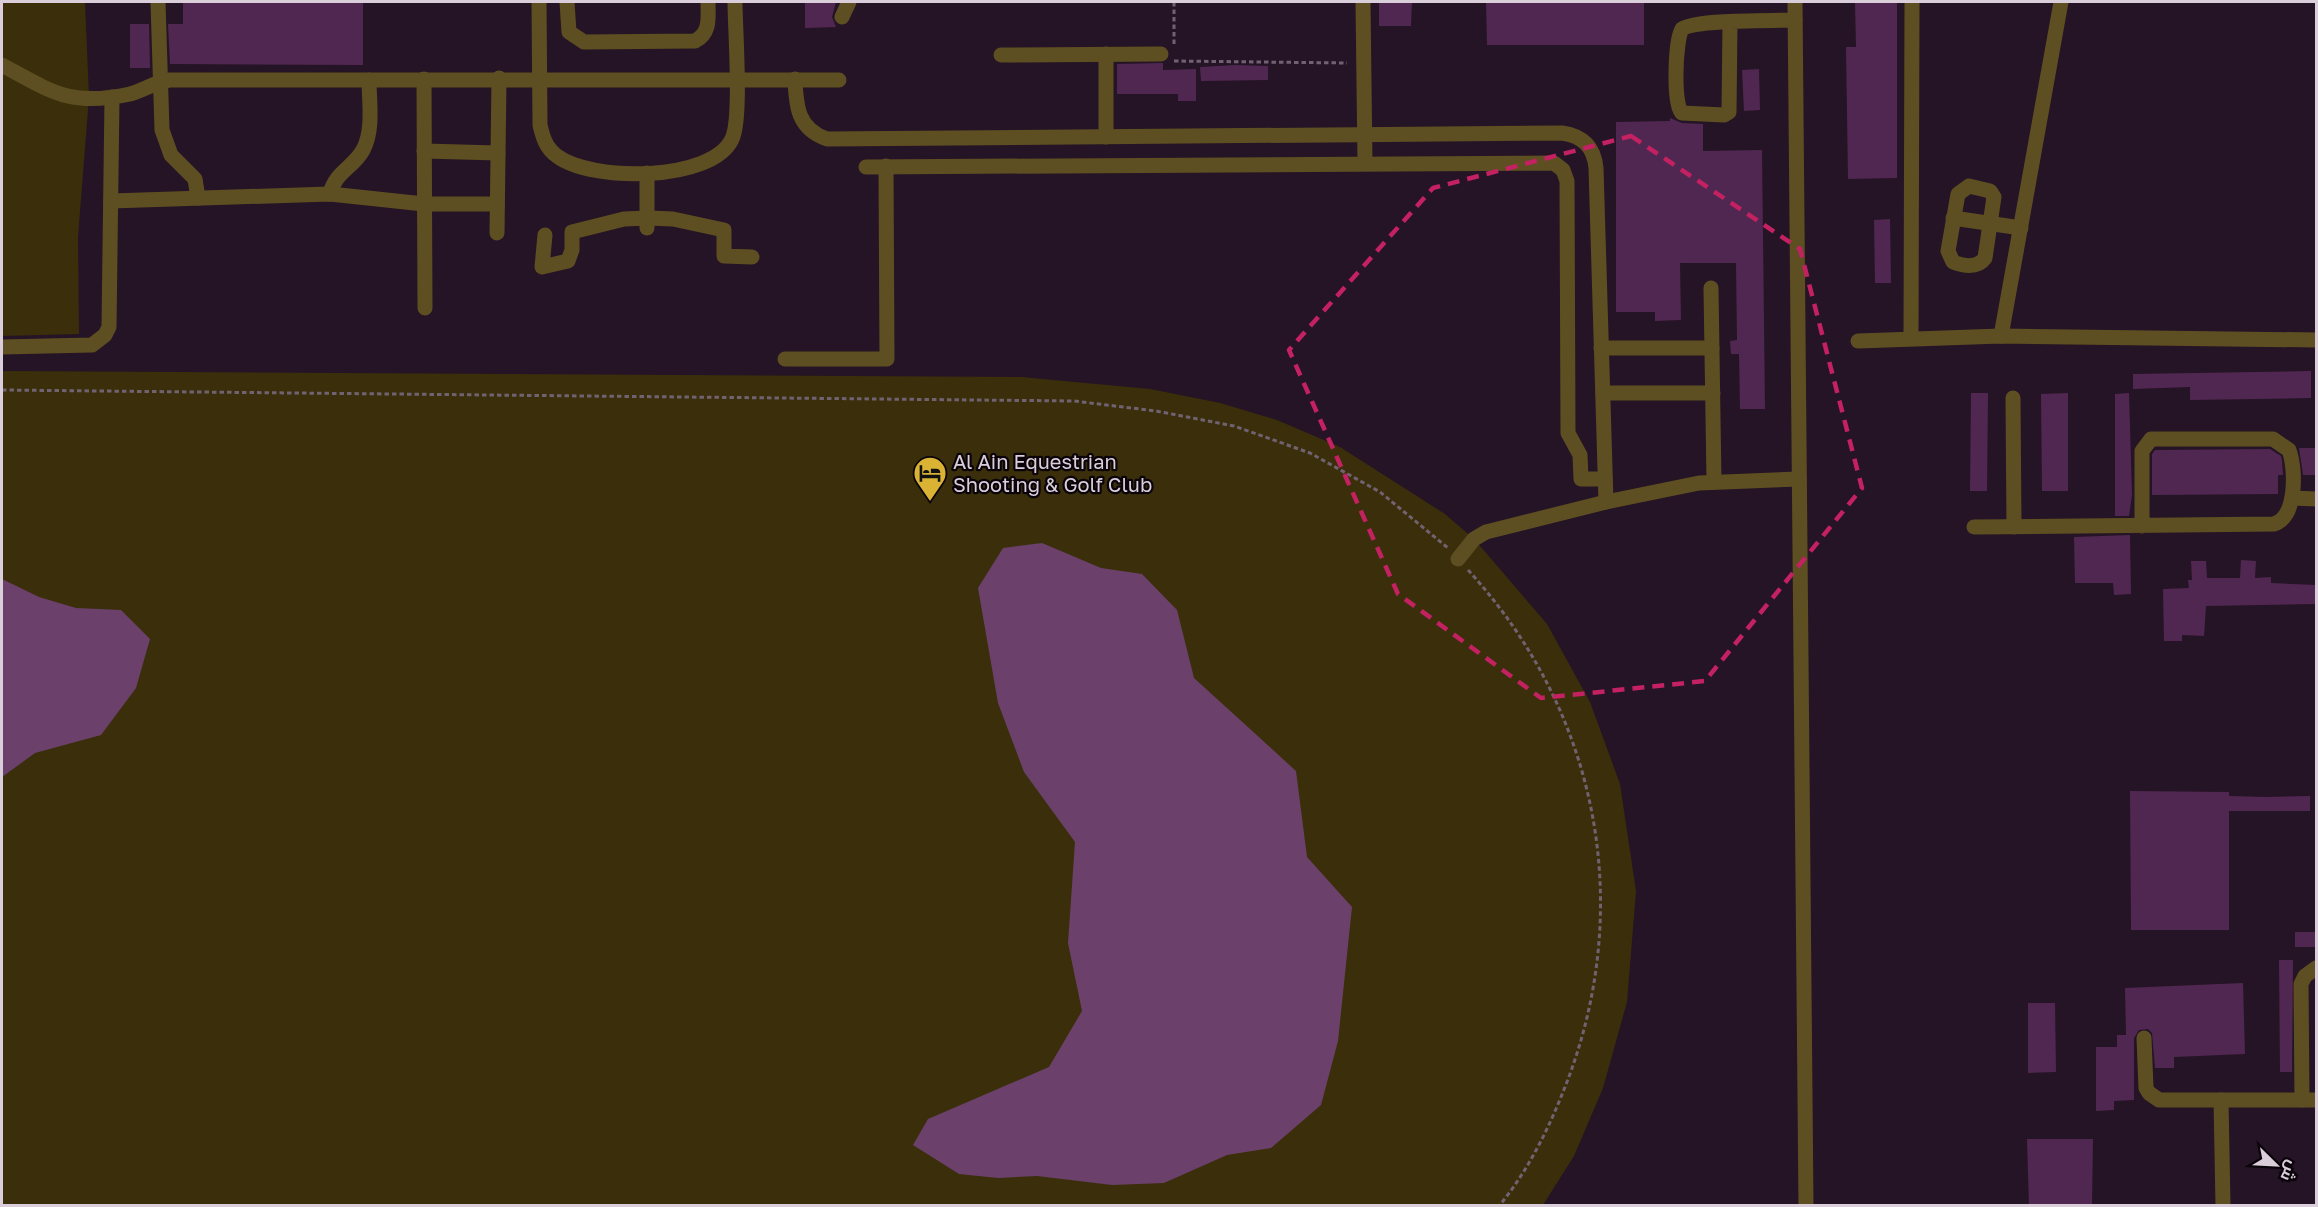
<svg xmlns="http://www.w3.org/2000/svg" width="2318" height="1207" viewBox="0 0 2318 1207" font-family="'Golos Text',Cairo,sans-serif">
<rect width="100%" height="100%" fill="#251425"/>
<g fill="#3a2f0a">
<path d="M2,2H85L89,97L78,237L79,334L2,336Z"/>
<path d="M2,371L1021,377L1150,389L1220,403L1277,420L1340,447L1445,514L1474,539L1547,624L1590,702L1620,784L1636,891L1627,1002L1603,1088L1574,1156L1543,1205L2,1206Z"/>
</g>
<g fill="#6b416c">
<path d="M1042,543L1101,568L1142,574L1177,610L1194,678L1296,771L1307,857L1352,907L1338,1041L1321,1105L1271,1148L1227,1155L1164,1183L1112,1185L1037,1176L998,1178L959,1174L913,1145L928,1119L1049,1067L1082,1011L1068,943L1075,842L1024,772L998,703L978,588L1003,548Z"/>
<path d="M2,579L39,597L76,608L121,610L150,639L136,688L101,735L35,753L2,777Z"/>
</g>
<g fill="#502751">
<path d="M183,2H363V65L170,64L168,24H183Z"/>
<path d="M805,2H836L832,17L836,27L805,28Z"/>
<path d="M1379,2H1412L1411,26H1379Z"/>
<path d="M1486,2H1644V45H1487Z"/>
<path d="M1855,2H1897V178L1848,179L1846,47H1856Z"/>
<path d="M130,24H149L150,68H130Z"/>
<path d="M1163,63V70L1196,69V101H1178V94H1117V64Z"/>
<path d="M1236,65L1268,66V80L1201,81L1200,67Z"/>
<path d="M1759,69L1760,110L1744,111L1742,70Z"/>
<path d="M1670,118L1682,123L1703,124V151L1762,150L1765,409H1740L1739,354H1731L1730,341L1737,340L1736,263H1680L1681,320L1655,321V312H1616V122L1670,121Z"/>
<path d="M1890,219L1891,283H1875L1874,220Z"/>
<path d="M2311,371V398L2190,400V387L2133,389V374Z"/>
<path d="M1971,393H1988L1987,491H1970Z"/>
<path d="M2068,393V491H2042L2041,394Z"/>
<path d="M2129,393L2132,495L2129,516H2115V394Z"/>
<path d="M2299,448H2316V475H2303Z"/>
<path d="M2270,449L2281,456L2282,460L2283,475H2278V494L2152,495V454L2155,450Z"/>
<path d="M2130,535L2131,594L2114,595L2113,583H2075L2074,537Z"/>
<path d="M2241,560L2256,561L2255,578L2271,577V583L2316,585V604L2206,606L2204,636L2182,635V641H2164L2163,589L2189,588L2188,580H2192L2191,561H2206L2207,578H2240Z"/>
<path d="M2130,791L2229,792V796L2267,797L2310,796V811H2229V930H2131Z"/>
<rect x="2295" y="932" width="21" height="15"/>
<path d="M2279,960H2293L2292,1072H2280Z"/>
<path d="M2243,983L2245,1054L2174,1057V1068H2155L2152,1033L2148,1029L2139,1030L2134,1038V1100L2114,1101V1110L2096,1111V1047H2117V1035H2126L2125,988Z"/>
<path d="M2028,1003H2055L2056,1072L2028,1073Z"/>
<path d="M2027,1139H2093L2092,1206H2029Z"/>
</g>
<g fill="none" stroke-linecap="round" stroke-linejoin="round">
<g stroke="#716271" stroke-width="3" stroke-dasharray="4.5 3" stroke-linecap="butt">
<path d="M1174,2V46"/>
<path d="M1174,61L1347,63"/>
<path d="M2,390L1074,401L1156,411L1234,426L1310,453L1380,492L1448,548"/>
<path d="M1468,570C1599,713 1636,907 1565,1087C1549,1128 1528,1171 1499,1206"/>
</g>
<g stroke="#5e4f22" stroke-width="15">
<path d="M158,2L162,130L171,155L195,179L198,198"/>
<path d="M539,2L540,125C543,138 546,148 557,156C591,182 712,182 732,139C742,119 735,29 735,2"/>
<path d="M567,2L569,32L584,42L695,41C711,33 708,17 708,2"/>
<path d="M1363,2L1365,163"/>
<path d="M1795,2L1806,1206"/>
<path d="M842,17L849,2"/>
<path d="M1730,22L1729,112L1724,115L1682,113C1673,106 1675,41 1682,29C1695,19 1773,21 1795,20"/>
<path d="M1001,55L1161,54"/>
<path d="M2,65C52,92 70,107 130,94C144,90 155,82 170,80H839"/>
<path d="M424,79L425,308"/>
<path d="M795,79C796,107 798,129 827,139L1562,133C1583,136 1594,147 1596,168L1606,502"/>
<path d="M1106,137V54"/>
<path d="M424,151L498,153"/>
<path d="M866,167L1554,163L1563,170L1567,181L1568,433L1580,455L1581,479H1605"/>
<path d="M647,173V228"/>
<path d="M1969,186L1990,191L1994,197L1985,258C1977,269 1964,266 1953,262L1948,251L1958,194Z"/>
<path d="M330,194C335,172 353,168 363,150C374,130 369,101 369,80"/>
<path d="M111,201L330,194L424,204H497"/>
<path d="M1953,218L2021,228"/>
<path d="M497,233L499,78"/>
<path d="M545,235L542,267L568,261L572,250V232L624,219L648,218L673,219L724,230V256L752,257"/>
<path d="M1711,288L1714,482"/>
<path d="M2001,336L2061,2"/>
<path d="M1911,338L1912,2"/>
<path d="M1858,341L2001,336L2316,340"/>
<path d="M2,347L92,345L105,335L109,327L112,97"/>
<path d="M1601,348H1712"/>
<path d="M785,359H887L886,166"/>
<path d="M1603,393H1713"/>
<path d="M2013,398L2014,527"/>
<path d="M2292,498L2316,499"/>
<path d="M1974,527C2074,526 2174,525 2274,524C2297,517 2296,469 2289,450L2273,439H2151L2142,451V526"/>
<path d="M1458,559L1474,539L1486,532L1606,502L1699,483L1799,479"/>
<path d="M2144,1038L2146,1088L2149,1093L2159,1100H2316"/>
<path d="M2221,1100L2223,1206"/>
<path d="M2302,1100L2301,984L2305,976L2316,968"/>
</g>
</g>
<path fill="none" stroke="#c32161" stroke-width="4.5" stroke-dasharray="12 8" stroke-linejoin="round" d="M1631,136L1800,249L1862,488L1705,681L1541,698L1398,594L1289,350L1433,188Z"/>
<defs>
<symbol id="hotel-pin" viewBox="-11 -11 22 30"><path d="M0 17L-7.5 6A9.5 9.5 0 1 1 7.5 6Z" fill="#dab334" stroke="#0a040a"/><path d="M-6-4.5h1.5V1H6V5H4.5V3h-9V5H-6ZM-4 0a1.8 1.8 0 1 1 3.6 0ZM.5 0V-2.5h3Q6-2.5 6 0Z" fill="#111"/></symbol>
</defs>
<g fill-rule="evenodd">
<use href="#hotel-pin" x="911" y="454" width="38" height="52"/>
</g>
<g text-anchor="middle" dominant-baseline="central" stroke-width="4.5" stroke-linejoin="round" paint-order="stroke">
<g font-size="20" fill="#daceda" stroke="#0a040a" text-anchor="start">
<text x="953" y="461">Al Ain Equestrian<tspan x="953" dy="23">Shooting &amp; Golf Club</tspan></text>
</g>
</g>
<rect width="2318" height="1207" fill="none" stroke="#daceda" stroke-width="6"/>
<g transform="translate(2276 1165) rotate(114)" stroke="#0a040a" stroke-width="4.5" paint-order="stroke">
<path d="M0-4.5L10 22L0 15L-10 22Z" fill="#daceda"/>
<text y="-9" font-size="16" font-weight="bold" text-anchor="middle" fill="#daceda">ش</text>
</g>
</svg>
